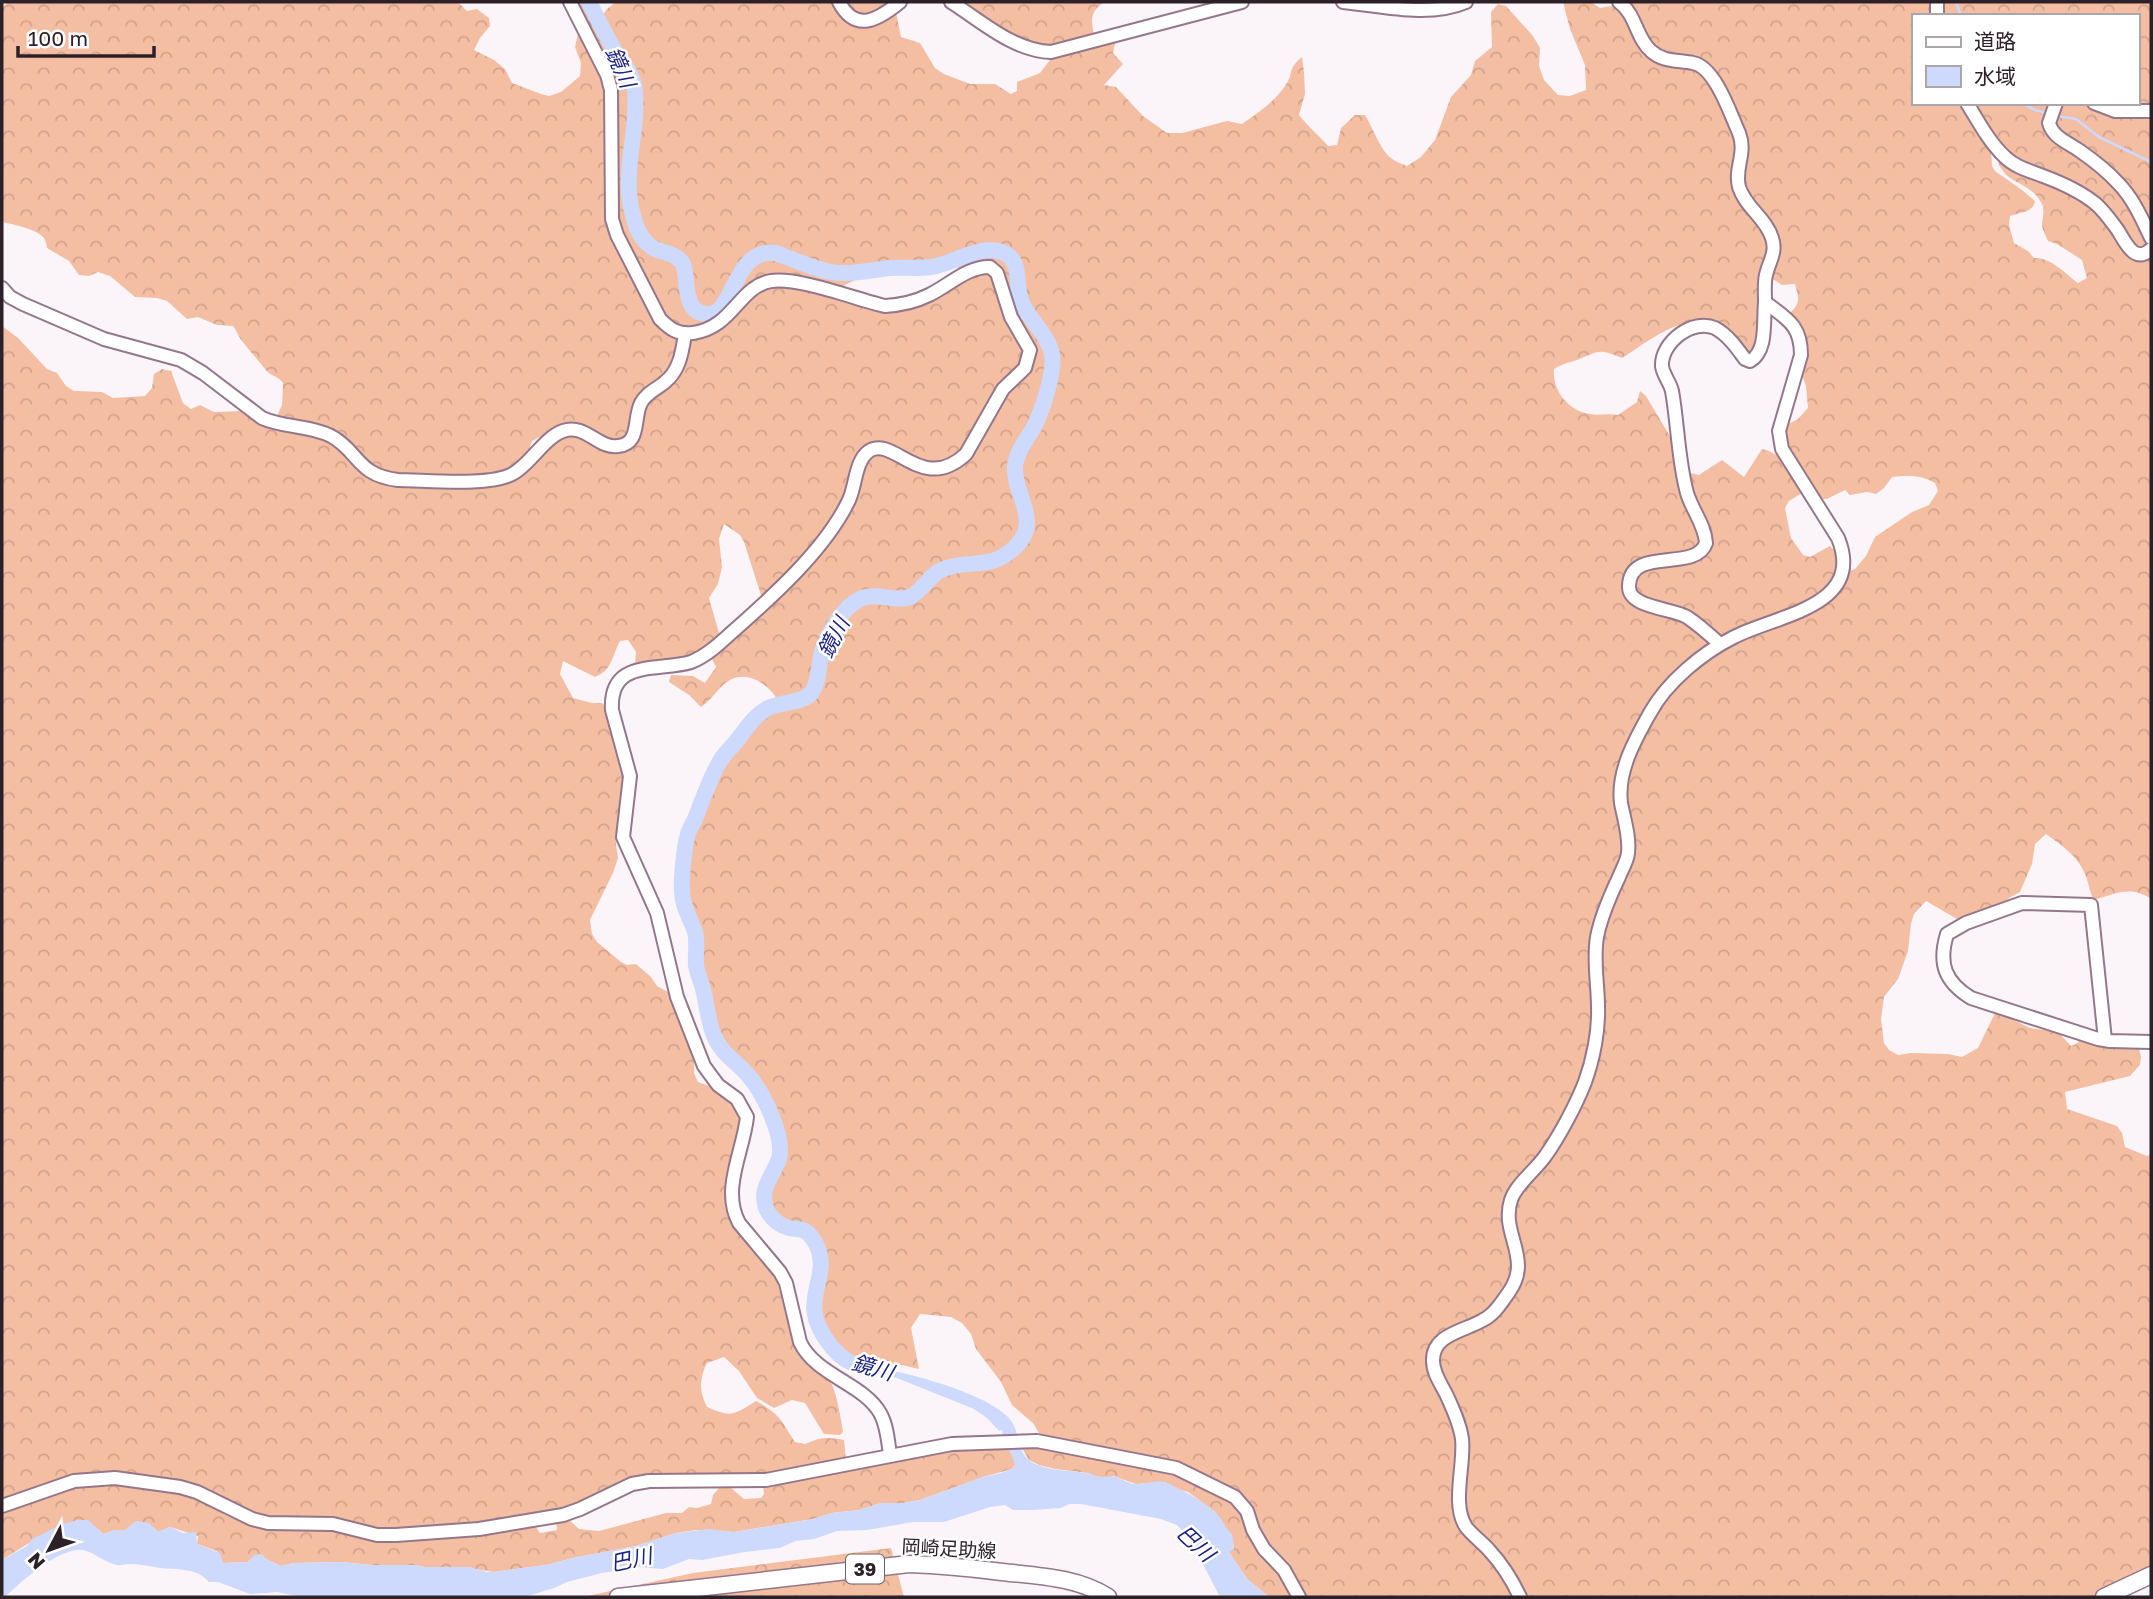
<svg xmlns="http://www.w3.org/2000/svg" width="2153" height="1599" viewBox="0 0 2153 1599" font-family="'Golos Text','Noto Sans JP',sans-serif">
<defs>
<pattern id="forest-crowns" width="20" height="18" patternUnits="userSpaceOnUse" patternTransform="scale(1.75)"><rect width="20" height="18" fill="#f4bea3"/><path d="M2 6a3 3 0 1 1 6 0M12 15a3 3 0 1 1 6 0" fill="none" stroke="#d2a38c"/></pattern>
</defs>
<rect width="100%" height="100%" fill="#fbf5f9"/>
<g fill="url(#forest-crowns)">
<path d="M8,2H458L467,11L477,9L489,18L490,26L480,38L474,50L494,60L505,69L512,83L541,94L549,96L561,92L580,76L581,63L575,47L578,34C593,51 600,69 606,90L614,238L679,337L672,366L627,435L619,442L557,428L532,441L527,456L502,474L483,476L389,475L368,465L346,442L275,420L282,405L283,383C278,376 270,376 265,369C258,360 250,351 242,341C238,336 237,331 233,326L217,325L198,317L187,319L167,301L157,298L135,297L110,276L98,272L89,276L79,275L69,261L47,248C47,246 45,238 43,237C36,229 12,224 2,222V8Z"/>
<path d="M574,2H584L609,46L616,48L602,16L607,9L616,2H833C844,31 875,31 896,12L901,37L920,43L935,68L944,74L970,84H995L1011,94L1017,91V82L1040,73L1053,56L1116,39L1113,53L1123,64L1104,85L1116,87L1143,116L1167,133H1182L1227,121L1242,124C1258,113 1274,102 1285,86C1295,73 1286,70 1302,57L1304,72L1305,94L1299,115C1308,127 1319,135 1328,146L1337,145L1341,128L1355,115H1365C1372,126 1381,151 1391,158C1396,162 1402,164 1407,166L1421,157L1435,140L1451,97L1471,75L1475,61L1492,47L1491,12L1498,4L1506,6L1533,36L1540,48L1539,66L1544,80L1558,95L1570,96L1586,90L1585,65L1570,29L1563,2H1591L1600,8L1616,5L1625,16L1646,52L1654,61L1665,65L1696,69L1706,78L1733,132L1737,142L1734,169L1764,231L1769,252L1758,282L1759,344L1752,357C1738,348 1716,329 1701,324C1680,315 1640,347 1622,358C1597,348 1600,351 1577,360C1568,363 1562,364 1554,369C1552,390 1568,411 1590,414C1599,416 1608,413 1618,415L1637,402L1640,391L1646,396L1674,443L1702,532L1700,550L1641,563L1627,591L1683,619L1708,639V646L1675,672L1622,765L1623,840L1620,858L1597,921L1592,1032L1586,1064L1579,1083L1550,1143L1513,1188C1514,1211 1517,1236 1515,1260C1512,1305 1465,1326 1431,1347L1457,1434L1456,1507L1516,1597H1303L1295,1575L1291,1569L1279,1561L1260,1534L1255,1518L1197,1472L1042,1438L1033,1423L1012,1405L1001,1382L976,1349L971,1334L962,1323L951,1317L920,1314L911,1328L919,1369L897,1364L892,1367C879,1365 865,1365 853,1361C830,1354 814,1321 816,1298C817,1289 822,1281 824,1272C827,1257 819,1243 813,1230L782,1221L773,1213L770,1209L768,1202L770,1187L784,1158V1147L781,1132L766,1097L752,1073L741,1059L724,1048L715,1034L705,986L699,967V940L684,892L691,835L722,764L749,727L760,717L780,706C774,688 750,669 730,680C719,686 712,700 701,707L689,695L669,682L671,675L693,676L705,683L716,667L712,659L713,654L796,578L866,463L873,455C902,454 924,486 952,470C959,466 965,461 971,457H973L975,449L1007,391L1027,375L1034,358V343L1014,313L1002,270L997,264L991,262L965,269L933,263L872,267L853,281L841,287L785,275L716,320L691,329L675,326L662,315L618,226L616,110Z"/>
<path d="M845,2H892C874,16 860,22 845,2Z"/>
<path d="M962,2H1104C1090,12 1091,19 1094,35L1049,48L1019,40Z"/>
<path d="M1628,2H1933L1934,16H1913V103H1962L1991,149L1992,166L1995,171L2022,190L2035,201C2033,213 2020,212 2010,216L2009,225L2014,243L2028,251L2034,258C2050,257 2065,273 2078,283L2087,278L2082,260L2057,244L2048,241C2046,236 2043,231 2042,226C2042,219 2045,211 2042,204C2030,179 2000,186 1996,153L2070,193L2093,210L2141,260L2151,256V899C2131,885 2115,894 2094,900C2089,891 2089,883 2085,874C2078,856 2061,845 2046,834L2035,844L2032,864L2020,892L2009,898L2004,907L1961,924L1957,919L1926,901L1914,914L1911,924L1908,951L1898,979L1884,997L1881,1019L1884,1043L1889,1050L1898,1055L1911,1053L1948,1054L1962,1057L1978,1048L1996,1011L2030,1028L2058,1032L2071,1046L2076,1044L2082,1038L2138,1045L2141,1057L2140,1065L2130,1076L2065,1092L2067,1109L2117,1126L2122,1133L2125,1147L2147,1156L2151,1154V1569L2127,1579L2093,1597H1524L1469,1522L1463,1506L1466,1452L1439,1373L1437,1360L1443,1345L1482,1326L1518,1287L1517,1238L1513,1203L1587,1085L1599,948L1608,913L1634,851L1625,797L1629,769L1655,712L1669,693L1719,652L1737,640L1800,615L1846,572L1855,569L1866,556L1875,537L1912,512L1929,505L1938,491L1935,483C1922,475 1907,475 1892,477L1884,488L1876,494L1867,492L1850,495L1845,490L1827,499H1821C1809,484 1784,455 1783,436C1783,432 1785,429 1786,425L1798,419L1808,408L1806,386L1802,375L1805,358V337L1800,326L1789,314C1801,303 1799,299 1795,284L1782,285L1771,278C1772,272 1776,268 1778,263C1786,236 1750,211 1744,185C1740,172 1750,156 1749,142C1740,124 1720,70 1703,61C1691,54 1673,54 1660,51L1654,48Z"/>
<path d="M1940,2H2151V106L2130,108L2103,103H2137V16H1941Z"/>
<path d="M1972,103H2050C2045,116 2039,124 2049,136L2090,163L2127,199L2147,241V244L2143,249L2135,248L2113,218L2020,162L2005,151Z"/>
<path d="M2062,103H2080L2116,116H2151V228L2055,123Z"/>
<path d="M987,272L991,274L1025,349L1021,366L964,449C922,488 905,432 870,445L846,497L823,534L762,598L744,542L740,535L724,524L719,539L722,567L718,584L709,598L719,633L708,647L685,658L635,665L636,652L628,640L620,641C612,655 613,670 595,677L563,661L560,674L573,698L592,703H602L608,709L624,770L625,789L616,844L618,858L613,873L590,920L592,934L597,942L621,962L627,965L636,964L651,977L657,986L668,992L675,1000L694,1050V1073L698,1082L712,1087L735,1105L740,1113L741,1125L727,1181V1203L775,1274L795,1345C804,1361 819,1364 828,1377C836,1388 841,1418 843,1432L840,1435L824,1434L805,1403L792,1400L774,1408L757,1398L739,1371L724,1357L707,1363C699,1379 699,1391 707,1407C732,1418 733,1415 756,1401C780,1414 781,1420 795,1442L805,1444C822,1437 826,1437 844,1440L846,1460L765,1477L631,1479C615,1485 597,1491 584,1504L512,1521L496,1518L479,1526L396,1533L268,1520L231,1507L115,1475L2,1502V326L18,338L47,369L57,373L66,386L74,391L102,392L113,398L145,396L152,388L154,374L162,369L171,371L183,403L191,409L200,405L214,412L243,411L332,442L364,473L493,484L564,436H578L599,448L607,450L638,439L642,430L645,405C674,381 684,376 691,339L711,334L722,327L751,298L764,289L775,286H791L876,310L976,274Z"/>
<path d="M1762,449C1784,453 1792,475 1802,493L1789,501L1785,508L1791,538L1803,555L1810,557L1830,546L1837,553L1838,573L1833,583L1817,598L1720,636L1637,598L1633,580L1640,571L1705,552L1686,472L1699,475L1722,460L1744,477Z"/>
<path d="M1020,1445H1039L1175,1472L1232,1502L1239,1508L1294,1597H1269L1247,1579L1229,1552L1234,1548L1232,1537L1219,1517L1214,1511L1188,1492L1177,1489L1165,1482L1136,1484L1113,1476L1108,1478L1095,1476L1088,1473L1055,1469L1039,1465L1029,1460Z"/>
<path d="M1009,1446L1016,1464L1012,1469L983,1477L920,1500L903,1503H881L859,1510L832,1513L813,1519L734,1532L696,1530L676,1533L636,1546L573,1558L546,1565L494,1572L461,1567H424L416,1565H371L341,1562L294,1563L281,1566L266,1559L250,1560L248,1562L223,1563L217,1551L197,1544L198,1536L170,1527L158,1532L153,1527H129L125,1531L115,1530L103,1534L98,1529L29,1543L2,1560V1508L93,1482L178,1490L218,1506L223,1514L245,1523L251,1521L317,1527L375,1538L534,1524L540,1533L557,1530L556,1520L567,1518L579,1529L599,1531L666,1513H682L689,1507L697,1508L711,1504L713,1495L720,1487L731,1488L744,1499L761,1498L764,1494L763,1486L954,1448Z"/>
<path d="M891,1548L904,1597H583L693,1573Z"/>
</g>
<path fill="#cdd9fd" d="M859,1364C897,1370 981,1390 1008,1417C1021,1430 1016,1454 1033,1463C1049,1471 1068,1470 1085,1473C1091,1473 1095,1476 1101,1477C1106,1477 1111,1476 1116,1477C1122,1479 1129,1484 1136,1484C1146,1484 1157,1479 1167,1483C1181,1489 1207,1503 1217,1514C1223,1521 1224,1527 1232,1534L1234,1549L1229,1552L1247,1579L1269,1597H1220L1192,1543L1177,1525L1161,1519L1081,1504H1069L1061,1508L1034,1510H1013L1005,1505L990,1507L944,1522H913L867,1530L837,1531L814,1539L795,1541L780,1548L745,1552L702,1560L689,1559L663,1569L638,1567L602,1573L567,1582L554,1588L524,1597H302L277,1592L250,1594L218,1582H209C196,1567 177,1570 160,1568C149,1566 139,1564 128,1564C124,1564 121,1566 117,1565C104,1563 90,1548 77,1550C53,1553 22,1581 5,1597H2V1560L27,1546L32,1539L60,1525L77,1520H88L103,1534L115,1530H125L136,1521L149,1523L158,1532L170,1527L183,1533L196,1532L197,1544L220,1553L223,1563L248,1562L254,1555L262,1554L266,1559L281,1566L293,1563L341,1562L371,1565H416L424,1567H470L487,1572H494L546,1565L573,1558L636,1546L676,1533L709,1529L734,1532L813,1519L832,1513L859,1510L881,1503H903L920,1500L983,1477L1001,1473L1012,1469L1015,1466C1013,1454 1003,1443 1002,1430L999,1431L987,1418L974,1409L897,1378L858,1369L855,1366Z"/>
<g fill="none" stroke-linecap="round" stroke-linejoin="round">
<g stroke="#cdd9fd" stroke-width="2.5">
<path d="M1956,2L1961,16"/>
<path d="M2021,103L2035,110L2047,113"/>
<path d="M2057,116L2076,119L2099,137L2151,162"/>
</g>
<path stroke="#cdd9fd" stroke-width="16" d="M589,2C597,18 605,34 614,49C620,59 629,69 633,81C637,93 635,106 635,118C632,153 623,185 634,219C637,231 644,243 655,249C664,253 678,254 683,264C689,279 682,311 705,314C736,318 731,247 776,253C792,259 823,273 839,273C856,274 873,270 889,268C903,267 917,269 931,267C954,264 980,243 1004,253C1021,260 1016,282 1020,297C1026,319 1048,332 1052,355C1055,373 1042,411 1034,427C1027,439 1017,451 1015,465C1012,492 1041,519 1018,544C992,573 971,557 941,570C929,576 922,591 910,597C894,603 876,591 860,599C843,607 827,634 822,652C818,665 820,680 812,692C804,704 781,701 766,709C753,717 747,728 738,739C733,746 727,751 722,758C710,776 703,799 695,819C693,824 689,829 688,834C684,847 681,880 682,892C682,906 691,919 695,932C698,943 695,954 696,965C697,973 701,981 703,989C707,1005 708,1023 715,1038C722,1054 737,1062 748,1075C763,1092 785,1137 779,1159C775,1170 768,1179 765,1190C761,1208 772,1223 789,1228C794,1229 801,1229 805,1231C809,1233 814,1240 816,1244C834,1281 793,1299 831,1346C843,1361 855,1366 873,1369"/>
<defs>
<g id="minor">
<path d="M570,2L607,75L611,90L612,219L617,235L660,319C670,329 678,335 693,333C734,327 738,287 771,281C799,277 855,299 885,306C901,305 915,302 929,295C948,286 968,266 990,267L997,273L1011,317L1030,350L1025,368L1003,389L966,454C922,495 894,435 869,451C855,461 856,485 849,500C826,549 771,598 730,634C718,645 706,656 691,662C658,672 609,658 612,710L630,776L623,837L657,913L677,997L704,1066L718,1085L737,1099L747,1117C743,1153 721,1189 739,1223L780,1272L786,1283L800,1342C815,1375 864,1384 880,1413C887,1425 888,1441 890,1455"/>
<path d="M839,2C856,34 879,19 900,2"/>
<path d="M951,2C981,21 1014,51 1051,52L1242,2"/>
<path d="M1343,2C1382,6 1429,18 1466,2"/>
<path d="M1937,2V16"/>
<path d="M1967,103C1978,121 1989,142 2005,157C2015,167 2030,171 2043,176C2062,183 2080,191 2096,204C2104,211 2111,221 2117,229C2125,241 2134,265 2151,249"/>
<path d="M2056,103L2049,123C2053,138 2068,142 2080,151C2093,160 2107,171 2118,183C2133,198 2142,219 2151,238"/>
<path d="M2094,103L2115,111H2151"/>
<path d="M2,288L10,297L23,304L104,339L181,360L203,373L262,418C284,428 309,425 331,436C359,451 356,475 398,480C426,480 492,487 514,473C532,462 544,438 563,431C585,423 598,449 618,446C641,444 633,418 641,403C646,393 657,389 665,382C680,370 682,352 685,334"/>
<path d="M1720,644C1710,635 1699,625 1687,617C1672,608 1628,608 1629,586C1630,545 1696,573 1706,543C1705,525 1692,510 1687,493C1678,460 1678,425 1672,391C1670,382 1663,375 1662,366C1661,342 1693,318 1715,328C1728,335 1737,348 1745,359L1750,361C1768,351 1763,320 1765,302"/>
<path d="M2105,1040L2091,905L2022,903L1966,923L1947,934C1938,964 1945,982 1971,998L2098,1039L2110,1041L2151,1042"/>
<path d="M2,1506L74,1481L115,1478L180,1487L197,1492L252,1519L268,1523L333,1524L377,1535H396L479,1529L563,1515L580,1509L632,1484L649,1481L766,1480L952,1444L1037,1441L1176,1468L1235,1497L1247,1511L1253,1530L1264,1549L1284,1570L1299,1597"/>
<path d="M1520,1597C1512,1580 1502,1564 1489,1550C1482,1542 1472,1535 1466,1527C1451,1504 1465,1465 1462,1439C1460,1424 1453,1409 1447,1396C1442,1385 1433,1374 1433,1361C1432,1334 1465,1331 1483,1320C1494,1315 1502,1302 1509,1292C1533,1258 1500,1234 1511,1200C1516,1184 1536,1170 1546,1155C1560,1135 1576,1105 1585,1082C1593,1060 1599,1031 1598,1007C1598,984 1593,960 1597,937C1601,916 1610,896 1619,877C1622,869 1627,862 1628,853C1630,837 1624,819 1621,803C1617,771 1635,740 1650,713C1667,682 1702,653 1734,637C1776,615 1866,607 1838,538L1782,449L1779,431L1801,355C1801,325 1787,319 1765,302C1765,293 1764,283 1766,275C1769,261 1777,253 1772,238C1766,218 1745,207 1739,187C1734,168 1747,153 1739,133C1730,113 1715,67 1693,63C1678,60 1663,62 1651,51C1636,38 1636,14 1619,2"/>
</g>
<g id="major">
<path d="M618,1597L909,1564C940,1565 971,1568 1002,1572C1038,1576 1077,1577 1108,1597"/>
<path d="M2104,1597L2151,1575"/>
</g>
</defs>
<use href="#minor" stroke="#94778a" stroke-width="16"/>
<use href="#major" stroke="#94778a" stroke-width="19"/>
<use href="#minor" stroke="#fff" stroke-width="12"/>
<use href="#major" stroke="#fff" stroke-width="16"/>
</g>
<g text-anchor="middle" dominant-baseline="central" stroke-width="5" stroke-linejoin="round" paint-order="stroke">
<rect fill="#fff" stroke="#6c6469" stroke-width="2" x="846" y="1554.5" width="38" height="29" rx="5"/>
<g font-size="18" font-weight="bold" fill="#2d2129">
<text x="865" y="1569">39</text>
</g>
<g font-size="19" fill="#2d2129" stroke="#fff">
<text transform="translate(949 1548) rotate(3)">岡崎足助線</text>
</g>
<g font-size="21" font-style="italic" fill="#1b2282" stroke="#fff">
<text transform="translate(621 67) rotate(66)">鏡川</text>
<text transform="translate(833 637) rotate(-63)">鏡川</text>
<text transform="translate(873 1367) rotate(16)">鏡川</text>
<text transform="translate(1196 1543) rotate(43)">巴川</text>
<text transform="translate(631 1559) rotate(-12)">巴川</text>
</g>
</g>
<rect width="2153" height="1599" fill="none" stroke="#2d2129" stroke-width="7"/>
<rect x="1912" y="14" width="228" height="91" fill="#ffffff" stroke="#aba6a9" stroke-width="2"/>
<rect x="1926" y="37" width="35" height="10" fill="#ffffff" stroke="#aba6a9" stroke-width="2"/>
<text x="1974" y="49" font-size="21" fill="#2d2129">道路</text>
<rect x="1926" y="66" width="35" height="21" fill="#cdd9fd" stroke="#aba6a9" stroke-width="2"/>
<text x="1974" y="84" font-size="21" fill="#2d2129">水域</text>
<g transform="translate(49 1550) rotate(229)" stroke="#ffffff" stroke-width="5" paint-order="stroke">
<path d="M0-5L12 26L0 18L-12 26Z" fill="#2d2129"/>
<text y="-10" font-size="19" font-weight="bold" text-anchor="middle" fill="#2d2129">N</text>
</g>
<path d="M18 46v10h136v-10" fill="none" stroke="#2d2129" stroke-width="3.5"/>
<text x="28" y="46" font-size="21" fill="#2d2129" stroke="#ffffff" stroke-width="5" paint-order="stroke">100 m</text>
</svg>
